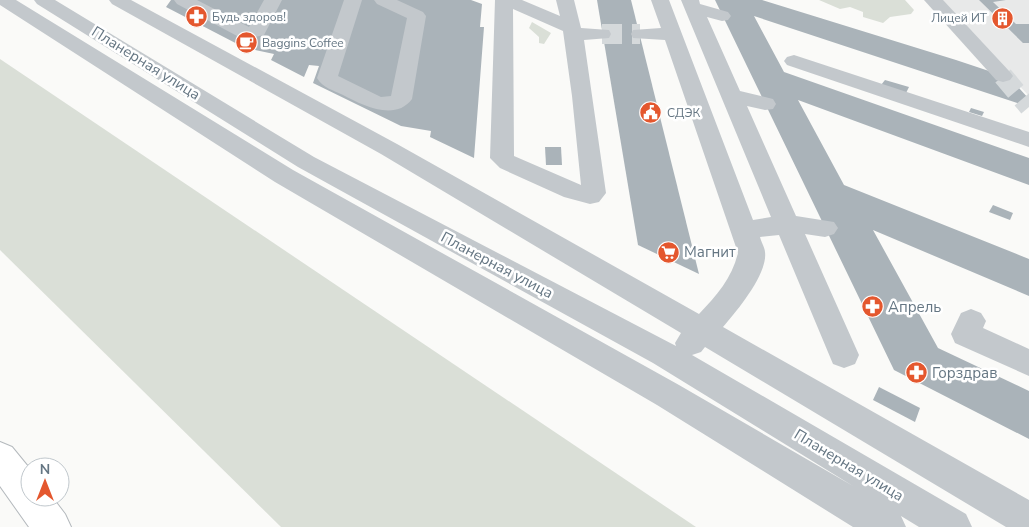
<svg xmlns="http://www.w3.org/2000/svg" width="1029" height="527" viewBox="0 0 1029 527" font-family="'Nunito Sans',sans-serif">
<rect width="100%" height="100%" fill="#fafaf8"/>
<path fill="#e8e9e9" d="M939,0H1029V96L981,45Z"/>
<g fill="#dadfd7">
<path d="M819,0H905L914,10L911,14L890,17L883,23L863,17V12L850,7L840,9Z"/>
<path d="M532,22L551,33L544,44L539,43V37L529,28Z"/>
<path d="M0,59L696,527H281L0,250Z"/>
</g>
<g fill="#aab3b9">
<path d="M171,0H471L482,4L480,27H484L474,158L430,137L431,131L401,126L313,83L319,66L309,65L304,77L271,60L274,54L245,48L166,7Z"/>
<path d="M597,0H631L699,274L638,245Z"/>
<path d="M715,0H762L956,60L1010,78L1029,99V107L754,16L784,72L1029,158V185L798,100L844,185L1029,259V296L873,230L938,348L1029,391V439L894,370Z"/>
<path d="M979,0H1006L993,2L1016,24H1029V43H1023Z"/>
<path d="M885,80L909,87L906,93L881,85Z"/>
<path d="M971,108L984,112L982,116L969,112Z"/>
<path d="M545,147H561L562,165H546Z"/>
<path d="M993,205L1013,213L1010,220L989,212Z"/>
<path d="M879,387L920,408L915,422L873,400Z"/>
</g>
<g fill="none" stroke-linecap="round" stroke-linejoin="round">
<g stroke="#d5d9db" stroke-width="20" stroke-dasharray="20 10" stroke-linecap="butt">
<path d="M602,34H640"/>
<path d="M1003,76L1029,107"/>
</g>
<defs>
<path id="highway" d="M0,442L12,447L30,469V497H52L65,514L71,527H29L0,486Z"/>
</defs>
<use href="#highway" stroke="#b4b9bd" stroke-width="2"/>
<g fill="#c3c8cc" fill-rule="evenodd">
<path d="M0,0H16L293,170L679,385L853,486L653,363L298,167L37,4L34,0H55L314,157L676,346L675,343L681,333L381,154L112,4L109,0H131L397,144L699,314C717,295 732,278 738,253L665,40L633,38L631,34L633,30L661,28L651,0H669L753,220L771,217L681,0H699L700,4L728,12L731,16L728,20L722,21L707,17L740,91L773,99L776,104L773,109L765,110L747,106L796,216L834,222L838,228L834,234L825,237L805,234L859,355L855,364L844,368L833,364L779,235L760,237C761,242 765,248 765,252C768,274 736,312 723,327L1029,500V527H1006L705,347L701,352L692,355L966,514L972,527H919L901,516L906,527H853L657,405L275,182L0,5Z"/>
<path d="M174,0H197L249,27L264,0H282L264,35L246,39L239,37L177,4Z"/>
<path d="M344,0H362L338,76L381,97L391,96L407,18L377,4L374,0H397L423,12L426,16L412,99C395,122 362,105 343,95C333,90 323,88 317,78Z"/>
<path d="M495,0H522L560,16L556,0H574L581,28L609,30L611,34L609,38L584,40L606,193L599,202L590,204L564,197L500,168L490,158ZM513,9L563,31L572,96L581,185L514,156Z"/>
<path d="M924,0H943L1010,72L1013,76L1010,80L1003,82L996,80Z"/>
<path d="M794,55L1029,132V147L787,65L784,61L787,57Z"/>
<path d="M971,309L981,313L986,321L983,328L1029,349V376L955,343L951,334L961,313Z"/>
</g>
<use href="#highway" fill="#fff" fill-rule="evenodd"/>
</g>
<defs>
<symbol id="pharmacy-disc" viewBox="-11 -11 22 22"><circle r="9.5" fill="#e4572e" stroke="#fff"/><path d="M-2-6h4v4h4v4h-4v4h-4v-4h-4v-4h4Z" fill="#fff"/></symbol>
<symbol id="building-disc" viewBox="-11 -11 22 22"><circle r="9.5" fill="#e4572e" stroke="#fff"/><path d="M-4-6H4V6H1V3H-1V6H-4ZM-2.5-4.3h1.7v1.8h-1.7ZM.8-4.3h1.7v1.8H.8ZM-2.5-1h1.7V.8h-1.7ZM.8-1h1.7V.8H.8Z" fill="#fff"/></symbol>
<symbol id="cafe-disc" viewBox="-11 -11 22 22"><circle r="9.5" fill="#e4572e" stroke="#fff"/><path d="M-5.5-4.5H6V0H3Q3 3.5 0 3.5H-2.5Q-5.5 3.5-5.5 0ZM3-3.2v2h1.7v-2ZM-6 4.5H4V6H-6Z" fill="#fff"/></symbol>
<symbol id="civic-disc" viewBox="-11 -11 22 22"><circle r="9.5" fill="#e4572e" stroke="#fff"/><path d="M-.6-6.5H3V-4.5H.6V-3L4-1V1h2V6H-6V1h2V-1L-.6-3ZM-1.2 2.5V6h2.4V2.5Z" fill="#fff"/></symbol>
<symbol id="supermarket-disc" viewBox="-11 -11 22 22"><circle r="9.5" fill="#e4572e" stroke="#fff"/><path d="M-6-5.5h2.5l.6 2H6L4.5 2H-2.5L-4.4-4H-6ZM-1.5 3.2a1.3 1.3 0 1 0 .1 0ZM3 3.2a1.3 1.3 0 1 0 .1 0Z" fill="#fff"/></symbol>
</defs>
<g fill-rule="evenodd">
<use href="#pharmacy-disc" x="184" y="4" width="25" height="25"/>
<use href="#building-disc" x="990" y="6" width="25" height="25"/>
<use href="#cafe-disc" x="234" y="30" width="25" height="25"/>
<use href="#civic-disc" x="638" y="100" width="25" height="25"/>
<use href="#supermarket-disc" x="656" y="240" width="25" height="25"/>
<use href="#pharmacy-disc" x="860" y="294" width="25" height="25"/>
<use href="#pharmacy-disc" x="904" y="360" width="25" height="25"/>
</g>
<g text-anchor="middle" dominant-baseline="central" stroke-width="5" stroke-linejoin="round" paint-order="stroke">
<g font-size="12" fill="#657683" stroke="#fff" text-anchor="start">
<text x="212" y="17">Будь здоров!</text>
<text x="987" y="18" text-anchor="end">Лицей ИТ</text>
<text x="262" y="43">Baggins Coffee</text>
<text x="667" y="113">СДЭК</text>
</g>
<g font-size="15" fill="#657683" stroke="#fff">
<text transform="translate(146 63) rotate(32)">Планерная улица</text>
<text transform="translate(497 265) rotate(28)">Планерная улица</text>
<text transform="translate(849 465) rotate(31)">Планерная улица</text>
</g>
<g font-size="15" fill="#657683" stroke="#fff" text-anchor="start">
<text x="684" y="252">Магнит</text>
<text x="888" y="307">Апрель</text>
<text x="932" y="373">Горздрав</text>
</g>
</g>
<g transform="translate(45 482)"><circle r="24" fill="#ffffff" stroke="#c1c8cd"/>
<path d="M0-4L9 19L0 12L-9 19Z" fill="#e4572e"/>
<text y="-8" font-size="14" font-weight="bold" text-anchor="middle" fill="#657683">N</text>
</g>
</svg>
